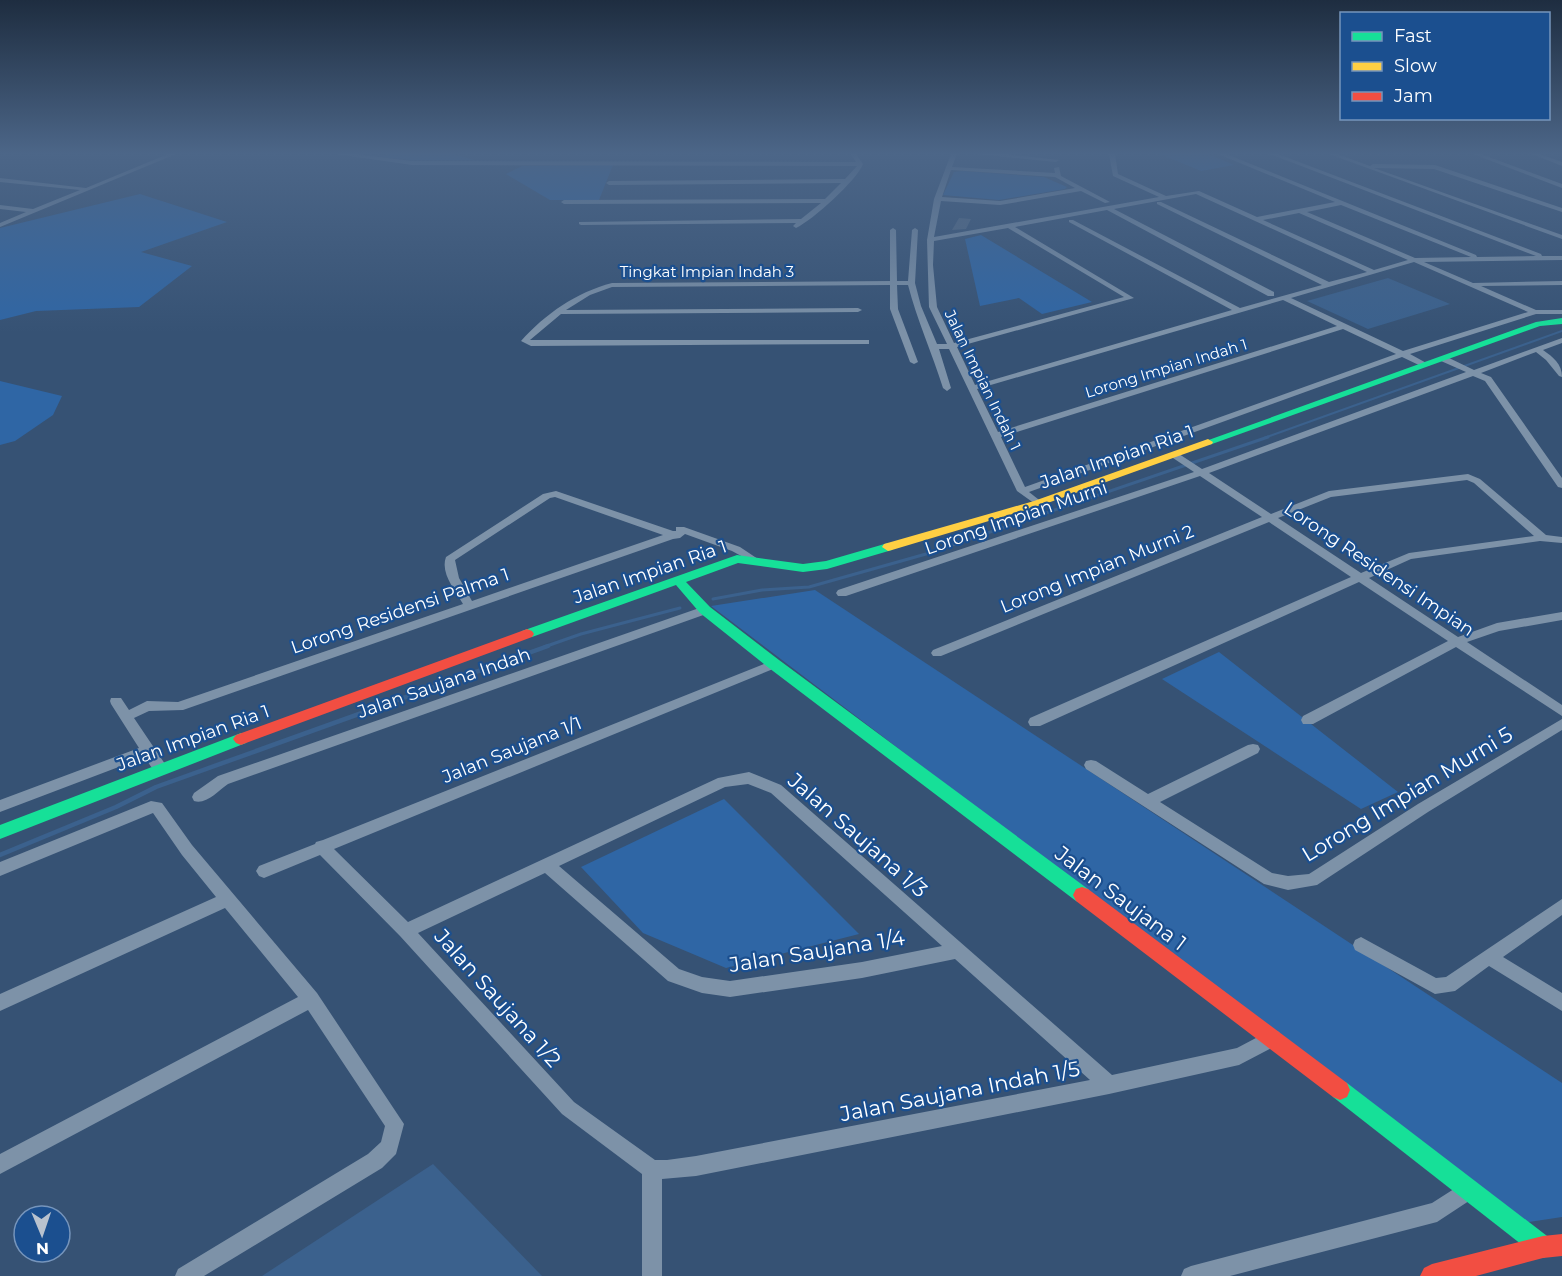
<svg xmlns="http://www.w3.org/2000/svg" width="1562" height="1276" viewBox="0 0 1562 1276" font-family="Montserrat,sans-serif">
<rect width="100%" height="100%" fill="#365274"/>
<g fill="#2f66a5">
<path d="M391,154H453L474,160H414L379,157Z"/>
<path d="M1160,154H1208L1234,165L1201,171Z"/>
<path d="M613,165L599,200H550L506,174L522,166Z"/>
<path d="M962,171L1044,177L1067,187L1065,189L999,200L943,195L954,172Z"/>
<path d="M140,194L227,222L141,252L192,266L139,307L36,311L0,320V228Z"/>
<path d="M981,235L1092,302L1042,314L1019,298L980,306L965,239Z"/>
<path d="M0,381L62,396L53,415L15,441L0,445Z"/>
<path d="M815,590L1562,1083V1217L1523,1223L711,606Z"/>
<path d="M1219,652L1398,792L1361,809L1162,679Z"/>
<path d="M724,799L859,934L726,968L643,933L581,867Z"/>
</g>
<g fill="#3b618d">
<path d="M1388,278L1450,304L1368,329L1307,301Z"/>
<path d="M433,1164L542,1276H262Z"/>
</g>
<g fill="none" stroke-linecap="round" stroke-linejoin="round">
<path stroke="#3b618d" stroke-width="2" d="M1264,438L1562,331"/>
<g stroke="#3b618d" stroke-width="3">
<path d="M713,599L762,590L809,587L926,554L1268,437"/>
<path d="M544,647L581,634L680,608"/>
</g>
<path stroke="#3b618d" stroke-width="4.5" d="M0,855L116,807L156,787L548,646"/>
</g>
<path fill="#526984" d="M959,218L971,219L966,229L952,230Z"/>
<g fill="none" stroke-linecap="round" stroke-linejoin="round">
<g fill="#7d92a8" fill-rule="evenodd">
<path d="M168,154H176L0,227V223L26,212L0,209V205L33,209L80,190L0,182V178L86,188Z"/>
<path d="M336,154H355L412,161L856,162L851,154H856L863,164C857,180 813,220 796,228L793,226L796,223L581,225L579,224V222L801,219L821,203L564,204L561,202L564,200L825,199L841,183L609,185L606,183L609,181L845,179L857,166L412,165Z"/>
<path d="M951,154H957L952,167L1055,173L1054,168L1059,167L1061,176L1110,202L1105,203L1081,191L1000,205L941,201L934,237L1159,197L1113,176L1109,154H1115L1118,174L1166,196L1199,191L1257,217L1335,202L1218,154H1226L1476,255L1477,257L1536,256L1270,154H1278L1541,254L1542,256H1562V260L1424,262L1473,283L1562,281V285L1481,286L1536,310H1562V314H1536L1410,354L1430,365L1423,367L1402,357L1029,492L1043,503L1038,506L1017,491L949,349H939L951,388L947,391L943,388C932,353 917,320 908,285H897L898,309L918,362L914,364L910,362L890,309V285L612,287L590,295L566,310L858,308L862,310L858,312L561,314L530,340H869V344H866L531,346L521,341C545,314 577,292 612,283L890,281V230L893,228L896,230L897,281H908L912,230L915,228L918,230L915,283L921,306L937,344H947L929,307L927,240L934,199ZM951,170L1055,177L1075,188L1000,201L942,197ZM1196,194L1367,272L1329,282L1161,202H1157V204L1322,285L1240,308L1073,220H1069V222L1232,310L975,385L957,347L1134,298L1015,227L1107,210L1268,296H1274V292L1114,209ZM1341,205L1471,257L1415,258L1307,212ZM1299,213L1408,260L1374,270L1263,220ZM1008,228L1124,297L954,343L937,307L933,265L934,241ZM1414,262L1528,312L1403,351L1291,298ZM1283,300L1337,326L998,432L977,389ZM1343,329L1396,354L1025,487L1001,437Z"/>
<path d="M976,154H1004L1059,160L1056,162Z"/>
<path d="M1329,154H1337L1370,166L1373,164L1435,165L1562,208V212L1434,169L1374,168L1562,235V239Z"/>
<path d="M1473,154H1481L1562,184V188Z"/>
<path d="M1532,154H1540L1562,162V166Z"/>
<path d="M1562,338V343L1543,350C1553,357 1562,364 1562,377L1559,376L1546,360L1536,352L1481,373L1491,377L1562,478V488L1558,487L1485,381L1473,376L1209,473L1271,514L1329,491L1468,474L1480,479L1546,535L1562,537V543L1540,541L1411,559L1369,578L1458,637L1497,623L1562,612V620L1499,631L1467,642L1562,705V716L1456,647L1313,724H1303L1301,720L1303,716L1448,641L1359,582L1040,726H1030L1028,722L1030,718L1351,577L1269,522L941,656H933L931,653L933,650L1262,517L1200,476L846,596H838L836,593L838,590L1194,472L1173,458V454H1179L1202,469L1466,372L1441,361V357H1447L1474,370ZM1467,480L1474,483L1534,536L1409,553L1361,573L1278,518L1331,497Z"/>
<path d="M556,491L673,531H676V527H684L740,547L761,561L756,564L732,551L685,534L680,538L673,539L183,710L149,711L134,718L165,764L167,768L165,772C154,775 150,765 145,757L0,812V800L139,748L111,704L110,701L111,698H121L129,710L147,701L178,702L463,604C455,590 440,573 446,557L543,494ZM555,497L663,535L472,601L459,578L455,560L550,498Z"/>
<path d="M705,606L711,610L709,613L228,784C218,791 206,805 194,801L192,797L194,793L218,776Z"/>
<path d="M774,660L778,661L780,664L778,667L334,849L408,922L718,778L749,772L781,785L1112,1075L1237,1048L1273,1029L1279,1032L1282,1038L1279,1044L1239,1065L1109,1094L696,1176L662,1179V1276H642V1174L562,1114L400,936L320,855L264,878L259,876L256,871L259,866L315,844L316,842L323,840ZM748,784L771,793L942,946L862,962L730,981L702,977L679,969L559,866L725,787ZM545,873L668,981L702,993L730,997L862,978L955,959L1090,1080L696,1156L667,1160H655L574,1102L418,933Z"/>
<path d="M1562,719V730L1428,812L1317,885L1288,890L1264,884L1086,769L1084,765L1086,761L1091,760L1096,761L1148,794L1248,745L1253,744L1258,745L1260,749L1258,753L1160,802L1272,873L1288,876L1309,874L1418,804Z"/>
<path d="M151,801L162,803L192,845L317,993L404,1124L396,1154L382,1168L204,1276H175L178,1269L368,1154L381,1142L385,1126L308,1010L0,1174V1154L298,997L225,908L0,1011V994L216,897L182,855L153,813L0,876V862Z"/>
<path d="M1562,899V915L1503,957L1562,993V1011L1489,966L1455,991L1435,994L1355,950L1353,945L1355,940L1361,937L1436,978L1446,977Z"/>
<path d="M1468,1180L1475,1183L1478,1190L1475,1197L1437,1222L1230,1276H1181L1184,1269L1191,1266L1432,1203Z"/>
</g>
<g fill="#16e098" fill-rule="evenodd">
<path d="M1562,318V324L1540,326L1212,444L1208,445L1203,442L1536,322Z"/>
<path d="M888,543L894,547L892,550L827,569L803,572L738,563L686,582L710,607L779,660L1088,889L1091,895L1088,901L1082,903L1076,901L769,668L700,613L676,585L532,637H522L520,634L522,631L737,555L803,564L826,561Z"/>
<path d="M241,733L246,735L249,739L246,743L0,839V825Z"/>
<path d="M1340,1080L1347,1083L1551,1239L1554,1247L1551,1255L1543,1258L1535,1255L1333,1097L1330,1090L1333,1083Z"/>
</g>
<path fill="#ffcf43" fill-rule="evenodd" d="M1208,439L1213,442L1212,444L1042,505L892,550L888,551L882,547L884,544L1034,501Z"/>
<g fill="#f24e42" fill-rule="evenodd">
<path d="M527,629L532,631L534,634L532,637L246,743L241,745L236,743L233,739L236,735Z"/>
<path d="M1082,887L1088,889L1347,1083L1350,1090L1347,1097L1340,1100L1333,1097L1076,901L1073,895L1076,889Z"/>
<path d="M1562,1234V1256L1543,1258L1476,1276H1420L1424,1268L1432,1264L1543,1236Z"/>
</g>
</g>
<linearGradient id="sky" x2="0" y2="1"><stop stop-color="#1e2d40"/><stop offset="0.46" stop-color="#4c6688"/><stop offset="1" stop-color="#4c6688" stop-opacity="0"/></linearGradient>
<rect width="1562" height="333" fill="url(#sky)"/>
<g text-anchor="middle" dominant-baseline="central" stroke-width="4.5" stroke-linejoin="round" paint-order="stroke">
<g font-size="15" fill="#fff" stroke="#1b4f8f">
<text x="707" y="271">Tingkat Impian Indah 3</text>
<text transform="translate(1166 368) rotate(-17)">Lorong Impian Indah 1</text>
<text transform="translate(983 380) rotate(64)">Jalan Impian Indah 1</text>
</g>
<g font-size="18" fill="#fff" stroke="#1b4f8f">
<text transform="translate(1117 457) rotate(-19)">Jalan Impian Ria 1</text>
<text transform="translate(1016 518) rotate(-19)">Lorong Impian Murni</text>
<text transform="translate(1097 569) rotate(-22)">Lorong Impian Murni 2</text>
<text transform="translate(1379 569) rotate(34)">Lorong Residensi Impian</text>
<text transform="translate(650 572) rotate(-19)">Jalan Impian Ria 1</text>
<text transform="translate(400 611) rotate(-19)">Lorong Residensi Palma 1</text>
<text transform="translate(444 683) rotate(-19)">Jalan Saujana Indah</text>
<text transform="translate(193 738) rotate(-20)">Jalan Impian Ria 1</text>
<text transform="translate(512 750) rotate(-22)">Jalan Saujana 1/1</text>
</g>
<g font-size="21" fill="#fff" stroke="#1b4f8f">
<text transform="translate(1407 794) rotate(-31)">Lorong Impian Murni 5</text>
<text transform="translate(858 835) rotate(41)">Jalan Saujana 1/3</text>
<text transform="translate(1121 898) rotate(37)">Jalan Saujana 1</text>
<text transform="translate(817 951) rotate(-9)">Jalan Saujana 1/4</text>
<text transform="translate(498 998) rotate(48)">Jalan Saujana 1/2</text>
<text transform="translate(960 1091) rotate(-11)">Jalan Saujana Indah 1/5</text>
</g>
</g>
<rect x="1340" y="12" width="210" height="108" fill="#1b4f8f" stroke="#7695bc" stroke-width="1.5"/>
<rect x="1352" y="32" width="30" height="9" fill="#16e098" stroke="#7695bc" stroke-width="1.5"/>
<text x="1394" y="42" font-size="18" fill="#ffffff">Fast</text>
<rect x="1352" y="62" width="30" height="9" fill="#ffcf43" stroke="#7695bc" stroke-width="1.5"/>
<text x="1394" y="72" font-size="18" fill="#ffffff">Slow</text>
<rect x="1352" y="92" width="30" height="9" fill="#f24e42" stroke="#7695bc" stroke-width="1.5"/>
<text x="1394" y="102" font-size="18" fill="#ffffff">Jam</text>
<g transform="translate(42 1234) rotate(178)"><circle r="28" fill="#1b4f8f" stroke="#7695bc" stroke-width="1.5"/>
<path d="M0-4.5L10 22L0 15L-10 22Z" fill="#b9c2ce"/>
<text y="-9" font-size="16" font-weight="bold" text-anchor="middle" fill="#ffffff">N</text>
</g>
</svg>
